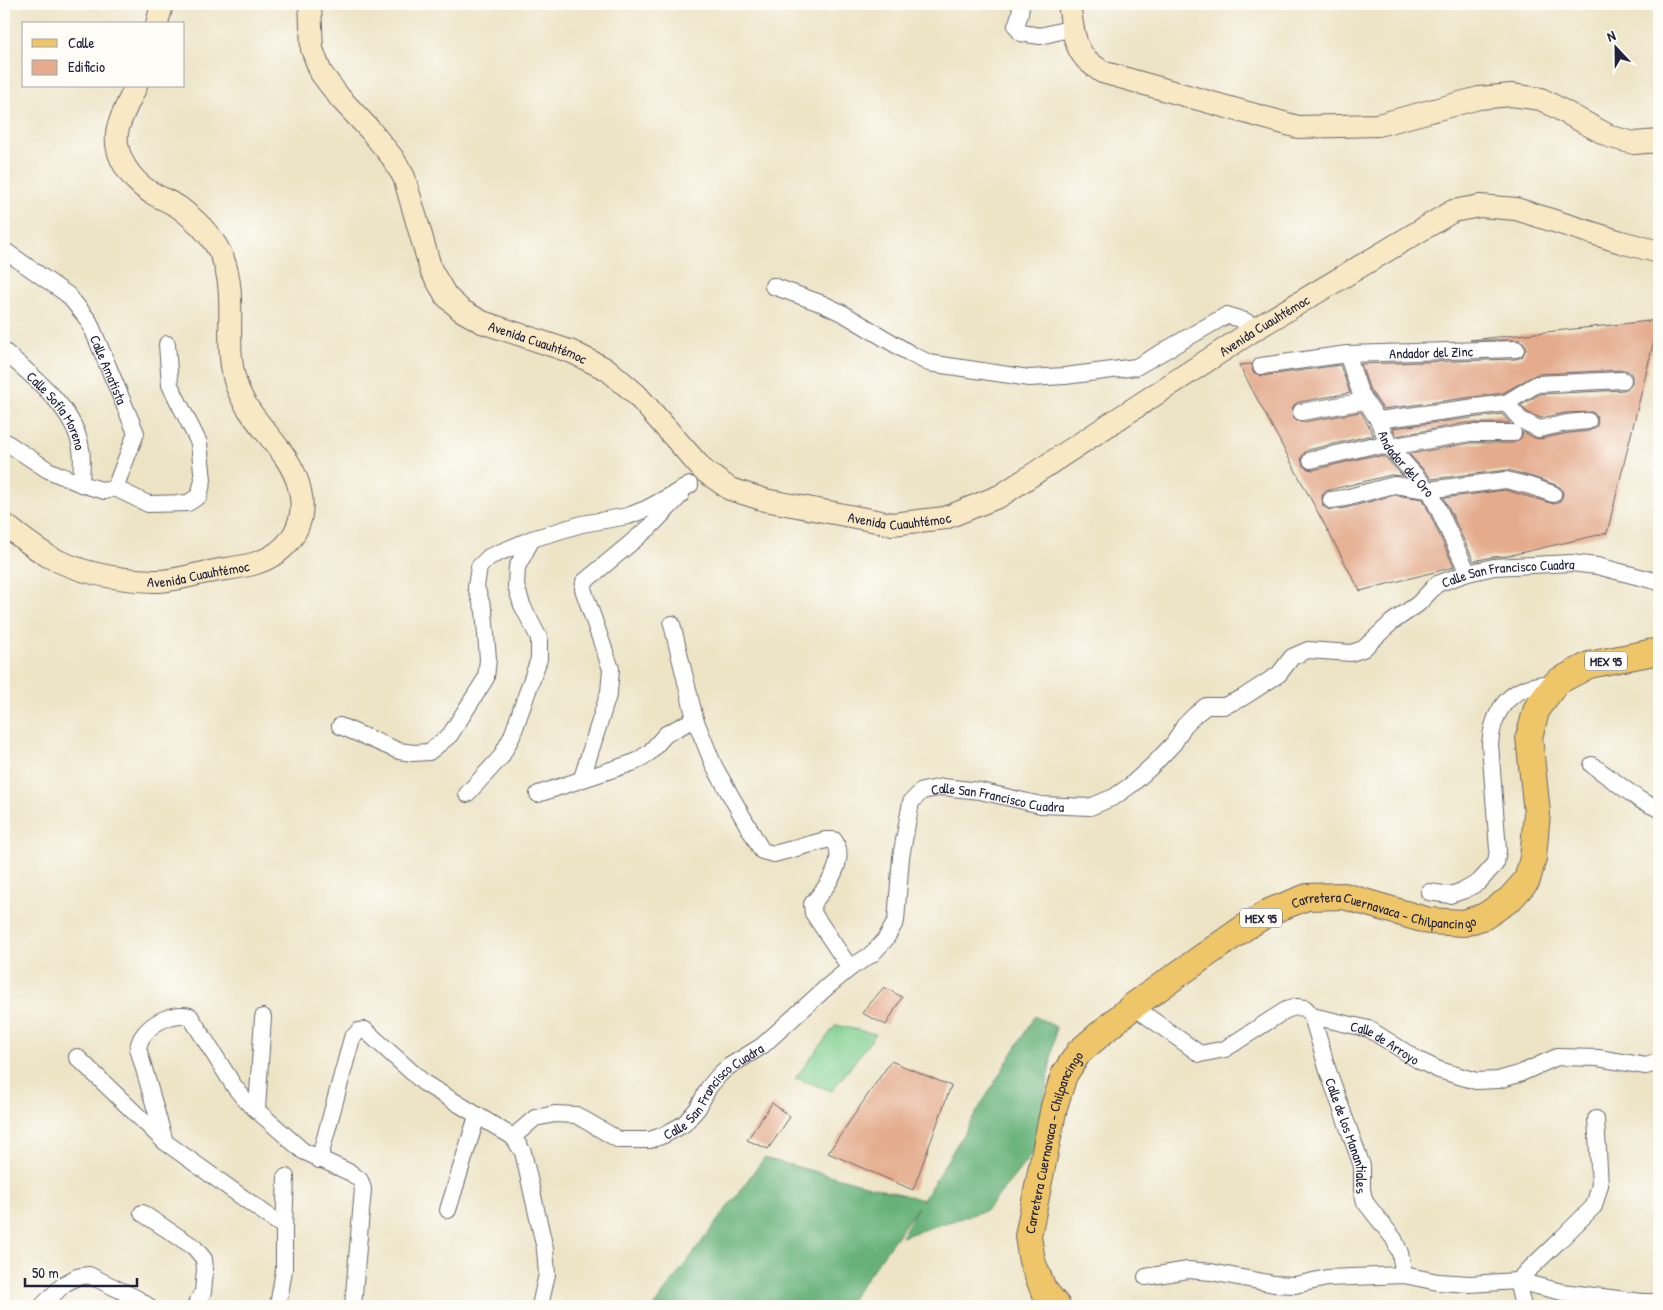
<svg xmlns="http://www.w3.org/2000/svg" width="1663" height="1310" viewBox="0 0 1663 1310" font-family="'Patrick Hand',sans-serif">
<rect width="100%" height="100%" fill="#fdfcf7"/>
<filter id="ink" filterUnits="userSpaceOnUse"><feTurbulence type="fractalNoise" baseFrequency=".02" numOctaves="2"/><feDisplacementMap in="SourceGraphic" scale="10" xChannelSelector="R" yChannelSelector="G"/><feConvolveMatrix kernelMatrix="1 2 1 2 8 2 1 2 1" color-interpolation-filters="sRGB"/></filter>
<filter id="wash" filterUnits="userSpaceOnUse"><feTurbulence type="fractalNoise" baseFrequency=".0096" numOctaves="4" result="noise"/><feDisplacementMap in="SourceGraphic" scale="20" xChannelSelector="R" yChannelSelector="G"/><feGaussianBlur stdDeviation="1.12" result="paint"/><feColorMatrix in="noise" values="0 0 0 0 0 0 0 0 0 0 0 0 0 0 0 0 0 1.4 0 .05"/><feComposite in="paint" operator="in"/></filter>
<g filter="url(#wash)">
<rect width="100%" height="100%" fill="#ede4c6"/>
<path fill="#80cf90" stroke="#517866" d="M836,1025L876,1034L832,1091L795,1078Z"/>
<path fill="#68b27a" stroke="#456a5a" d="M1035,1016L1056,1027L1037,1148L987,1210L901,1237L918,1207L846,1306H654L764,1158L923,1200Z"/>
<g id="blocks">
<g fill="#e4ab8c">
<path d="M1659,320L1607,533L1507,556L1492,557L1474,561L1444,498L1505,490L1554,504L1559,502L1562,498L1563,493L1561,488L1556,485L1533,477L1508,470L1432,479L1409,454L1470,443H1513L1521,438L1523,432L1535,438L1540,439L1569,433L1589,431L1597,426L1598,421L1596,415L1592,412L1566,413L1540,418L1527,412L1521,405L1540,394L1624,390L1629,388L1632,384V375L1628,371L1623,370L1537,374L1503,393L1383,409L1369,388L1361,364L1516,359L1522,357L1526,349L1525,344L1520,340H1470Z"/>
<path d="M1252,364L1253,372L1262,376L1340,365L1350,393L1299,402L1294,405L1292,409L1293,418L1297,421L1303,422L1361,412L1374,436H1368L1308,450L1304,453L1301,458L1303,466L1308,469L1313,470L1371,456L1385,457L1403,476L1391,475L1329,490L1324,492L1322,497L1323,506L1327,509L1332,510L1346,508L1395,495L1423,499L1454,567L1360,591L1239,365Z"/>
<path d="M1502,414L1510,423H1467L1396,436L1393,428Z"/>
<path d="M884,987L902,997L886,1025L862,1013Z"/>
<path d="M891,1061L951,1086L913,1190L828,1153Z"/>
<path d="M772,1103L790,1117L768,1149L747,1140Z"/>
</g>
</g>
</g>
<g filter="url(#ink)">
<use href="#blocks" fill-opacity="0" stroke="#69666c" stroke-width="1"/>
<g fill="none" stroke-linecap="round" stroke-linejoin="round">
<defs>
<g id="minor">
<path d="M1021,4L1020,14L1016,26L1021,33L1040,36L1073,28"/>
<path id="s1" d="M4,250L68,295L89,321L136,433L115,488"/>
<path d="M773,286L823,304L844,314L911,354L929,363L1029,378L1065,376L1136,367L1227,315L1245,321L1257,328"/>
<path id="s2" d="M4,351C33,377 75,408 81,449C83,460 81,473 81,484"/>
<path id="s3" d="M1347,354L1360,392L1378,420L1390,447L1431,493L1468,573"/>
<path id="s4" d="M1261,366L1347,354L1516,349"/>
<path d="M1506,403L1521,420L1539,429L1567,423L1588,421"/>
<path d="M1301,412L1365,401"/>
<path d="M1378,420L1506,403L1537,384L1623,380"/>
<path d="M4,441L48,470L81,484L105,491L115,488"/>
<path d="M1311,460L1370,446L1390,447L1469,433H1513"/>
<path d="M115,488L148,504L188,503L199,496L203,480L199,443L170,385L167,344"/>
<path d="M1331,500L1345,498L1394,485L1428,490L1506,480L1530,486L1553,494"/>
<path d="M672,624L695,719L714,766L762,851L774,854L826,840H834C848,861 826,888 812,904L813,913L850,968"/>
<path d="M340,726L399,751L413,753L429,752L450,735L486,678L488,659L484,611L476,587L479,567L489,557L532,539L582,524L628,516L646,509L690,485"/>
<path d="M1592,765L1640,800L1659,809"/>
<path d="M582,778L609,692L611,669L583,589L584,582L650,527L681,495"/>
<path d="M467,794L501,757L512,736L539,659V638L522,605L516,586L517,567L532,539"/>
<path d="M538,794L635,762L649,753L666,734L695,719"/>
<path d="M1429,892L1450,895L1465,890L1479,882L1496,863L1498,850L1490,744C1492,719 1503,694 1530,687C1538,684 1548,684 1557,682"/>
<path id="s5" d="M1133,1006L1200,1054L1225,1049L1286,1010L1296,1007L1305,1008L1312,1016L1369,1029L1418,1060L1439,1070L1476,1081L1498,1080L1519,1074L1557,1057L1598,1058L1646,1066L1659,1062"/>
<path id="s6" d="M1312,1016L1328,1071L1362,1166V1190L1365,1202L1394,1239L1400,1253L1404,1275"/>
<path d="M77,1057L165,1142L284,1227"/>
<path d="M257,1109L263,1017"/>
<path d="M165,1142L138,1048C139,1045 140,1040 142,1037C152,1022 173,1012 190,1016L234,1086L245,1100L303,1151L351,1173L360,1180L363,1189L353,1306"/>
<path d="M319,1160L352,1038L359,1031L365,1030L424,1083L513,1137"/>
<path d="M448,1210L477,1116"/>
<path d="M142,1213L194,1247L204,1259L205,1270L203,1292L195,1306"/>
<path d="M1146,1277L1188,1270L1211,1272L1274,1284L1295,1285L1327,1278L1404,1275L1438,1282L1470,1284L1517,1281L1562,1292L1642,1302H1659"/>
<path d="M42,1306L64,1284L77,1277L89,1275L136,1298L148,1306"/>
<path d="M278,1306L284,1270V1227L286,1177"/>
<path id="s7" d="M540,1306L547,1274L545,1249L523,1152L513,1137L535,1118L555,1114L576,1115L619,1140H650L664,1135L684,1124L698,1108L709,1087L720,1074L728,1067L762,1046L827,987L850,968L872,954L885,940L896,921L901,857L911,802L922,791L943,787L980,791L1041,805L1090,807L1114,797L1131,785L1153,765L1174,743L1184,726L1195,715L1206,706H1224L1242,698L1279,674L1292,657L1308,650L1351,653L1363,649L1392,622L1418,604L1437,584L1468,573L1494,567L1571,563L1597,566L1659,582"/>
<path d="M1523,1306L1517,1281L1561,1239L1594,1206L1600,1185L1596,1119"/>
</g>
<g id="secondary">
<path id="s8" d="M310,4L312,49L321,73L340,98L370,130L392,157L404,177L431,270L446,296L461,310L482,322L572,352L608,370L636,394L703,470L730,489L765,500L892,524L945,518L1000,496L1257,328L1453,211L1480,206L1516,209L1621,242L1659,252"/>
<path d="M1069,4C1072,21 1073,46 1086,59C1091,64 1097,68 1102,72L1298,127L1378,125L1479,98L1511,95L1541,99L1611,137L1634,143L1659,141"/>
<path d="M157,24L162,4"/>
<path id="s9" d="M4,524C18,535 33,547 48,556C80,573 118,580 154,581C171,582 191,575 208,572C223,569 238,568 253,564C291,553 310,521 298,483C287,447 248,421 236,384C223,343 238,297 223,259C215,239 197,221 180,208C171,202 160,198 150,192C131,180 114,156 117,133C118,121 131,98 136,86"/>
</g>
<g id="primary">
<path id="s10" d="M1057,1306L1043,1289L1032,1261L1028,1236L1054,1107L1064,1075L1079,1052L1133,1006L1244,928L1271,911L1307,897L1344,896L1429,921L1464,923L1485,916L1510,899L1527,880L1533,858L1537,813L1529,737L1537,708L1557,682L1589,665L1659,651"/>
</g>
</defs>
<use href="#minor" stroke="#69666c" stroke-width="18"/>
<use href="#secondary" stroke="#69666c" stroke-width="24"/>
<use href="#primary" stroke="#69666c" stroke-width="28"/>
<use href="#minor" stroke="#fff" stroke-width="16"/>
<use href="#secondary" stroke="#f8e8c3" stroke-width="22"/>
<use href="#primary" stroke="#eec569" stroke-width="26"/>
</g>
</g>
<g text-anchor="middle" dominant-baseline="central" stroke-width="4" stroke-linejoin="round" paint-order="stroke">
<g fill="#fdfcf7" stroke="#646373" stroke-width="1">
<rect x="1585" y="651.5" width="42" height="19" rx="4"/>
<rect x="1240" y="908.5" width="42" height="19" rx="4"/>
</g>
<g font-size="12" font-weight="bold" fill="#22223b">
<text x="1606" y="661">MEX 95</text>
<text x="1261" y="918">MEX 95</text>
</g>
<g font-size="14" fill="#22223b" stroke="#fdfcf7">
<text stroke="none"><textPath href="#s8" startOffset="1275">Avenida Cuauhtémoc</textPath></text>
<text stroke="none"><textPath href="#s8" startOffset="435">Avenida Cuauhtémoc</textPath></text>
<text stroke="none"><textPath href="#s4" startOffset="171">Andador del Zinc</textPath></text>
<text stroke="none"><textPath href="#s1" startOffset="164">Calle Amatista</textPath></text>
<text stroke="none"><textPath href="#s2" startOffset="81">Calle Sofía Moreno</textPath></text>
<text stroke="none"><textPath href="#s3" startOffset="126">Andador del Oro</textPath></text>
<text stroke="none"><textPath href="#s8" startOffset="855">Avenida Cuauhtémoc</textPath></text>
<text stroke="none"><textPath href="#s9" startOffset="209">Avenida Cuauhtémoc</textPath></text>
<text stroke="none"><textPath href="#s7" startOffset="1472">Calle San Francisco Cuadra</textPath></text>
<text stroke="none"><textPath href="#s7" startOffset="874">Calle San Francisco Cuadra</textPath></text>
<text stroke="none"><textPath href="#s10" startOffset="625">Carretera Cuernavaca - Chilpancingo</textPath></text>
<text stroke="none"><textPath href="#s5" startOffset="289">Calle de Arroyo</textPath></text>
<text stroke="none"><textPath href="#s7" startOffset="409">Calle San Francisco Cuadra</textPath></text>
<text stroke="none"><textPath href="#s6" startOffset="125">Calle de los Manantiales</textPath></text>
<text stroke="none"><textPath href="#s10" startOffset="175">Carretera Cuernavaca - Chilpancingo</textPath></text>
</g>
</g>
<rect width="1663" height="1310" fill="none" stroke="#fdfcf7" stroke-width="20"/>
<rect x="22" y="22" width="162" height="65" fill="#fdfcf7" stroke="#a5a5ac"/>
<rect x="32" y="39" width="25" height="8" fill="#eec569" stroke="#a5a5ac"/>
<text x="68" y="48" font-size="15" fill="#22223b">Calle</text>
<rect x="32" y="60" width="25" height="15" fill="#e4ab8c" stroke="#a5a5ac"/>
<text x="68" y="72" font-size="15" fill="#22223b">Edificio</text>
<g transform="translate(1616 48) rotate(338)" stroke="#fdfcf7" stroke-width="4" paint-order="stroke">
<path d="M0-4L9 19L0 12L-9 19Z" fill="#22223b"/>
<text y="-8" font-size="14" font-weight="bold" text-anchor="middle" fill="#22223b">N</text>
</g>
<path d="M25 1278v8h112v-8" fill="none" stroke="#22223b" stroke-width="2.5"/>
<text x="32" y="1278" font-size="15" fill="#22223b" stroke="#fdfcf7" stroke-width="4" paint-order="stroke">50 m</text>
</svg>
